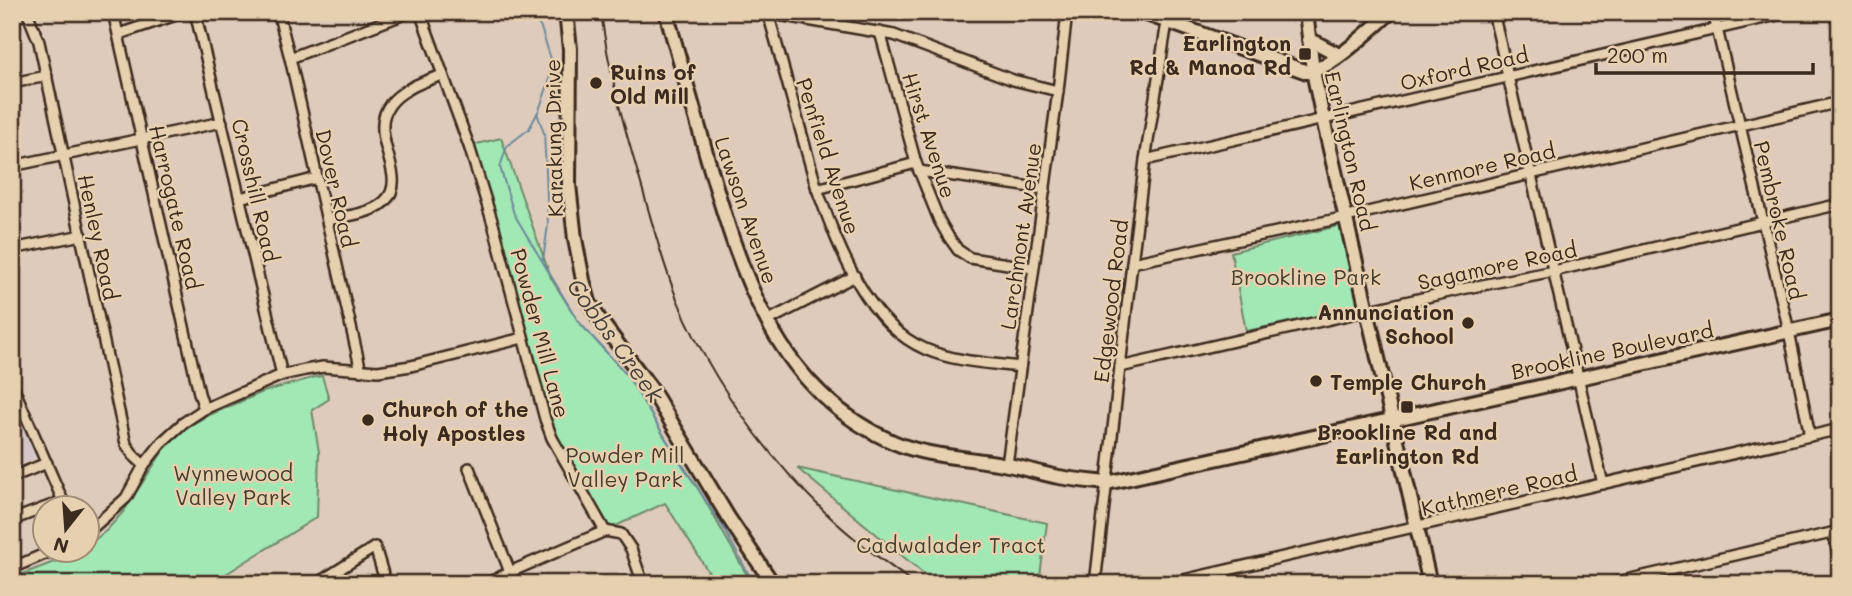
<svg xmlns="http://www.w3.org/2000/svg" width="1852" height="596" viewBox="0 0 1852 596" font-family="Mali,sans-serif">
<rect width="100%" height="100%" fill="#dfcbbb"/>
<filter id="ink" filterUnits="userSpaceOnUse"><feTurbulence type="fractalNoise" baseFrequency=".0143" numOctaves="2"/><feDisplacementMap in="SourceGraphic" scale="14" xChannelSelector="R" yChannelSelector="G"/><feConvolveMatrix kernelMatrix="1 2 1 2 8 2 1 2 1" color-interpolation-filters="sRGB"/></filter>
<g filter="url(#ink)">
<path fill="#d6c5c8" d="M12,400L37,457L12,469Z"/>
<g fill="#a2e8b5" stroke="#6e896a" stroke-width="2">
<path d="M501,138L551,278L578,321L627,375L667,441L698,488L752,584H716L665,503L605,531L552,438L469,146Z"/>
<path d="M1342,225L1361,307L1246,331L1231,252Z"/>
<path d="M322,376L329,399L312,410L319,452L317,517L210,584H12V578L54,562L78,551L88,550V545L107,530L124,511L163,451L184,429L207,416L263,392L312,378Z"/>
<path d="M797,468L1047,523L1039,584H936Z"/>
</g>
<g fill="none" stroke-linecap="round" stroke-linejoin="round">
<g stroke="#6e8a9b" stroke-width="2">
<path d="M529,12L541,28L551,59L549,82L539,110L529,129L507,146L500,167L514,214L578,321L627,375L679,460L723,527L754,584"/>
<path d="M537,113L544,133L546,171L548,225L543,260"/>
</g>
<defs>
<g id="street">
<path d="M27,12L39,42L126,444L134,456L144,465"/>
<path d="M113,12L199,393L204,409"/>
<path d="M195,12L282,375"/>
<path d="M278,12L290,58L361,371"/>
<path d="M420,12L469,146L494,227L545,419L552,438L605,531"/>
<path d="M761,12L894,35L1013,80L1058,91"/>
<path d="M1493,12L1603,484"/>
<path d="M1713,12L1789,331L1810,436"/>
<path d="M768,13L817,189C838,245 866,324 925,349C955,362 989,363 1020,367"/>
<path d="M880,32L916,163L939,220L948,236L958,250L970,258L1033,268"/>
<path d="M119,34L185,12"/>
<path d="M290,58L410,12"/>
<path d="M12,83L47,76"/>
<path d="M1145,160L1791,12"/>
<path d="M12,166L222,122"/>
<path d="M919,171L1045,189"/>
<path d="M817,189L916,163"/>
<path d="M240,198L317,178"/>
<path d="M327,220C345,216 371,214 384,202C416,174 350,123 407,90C418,83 430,79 443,75"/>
<path d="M12,249L82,235"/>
<path d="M1132,263L1346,217L1840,102"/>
<path d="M767,321L855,276"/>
<path d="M1120,367L1462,289L1554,271L1840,204"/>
<path d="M12,384L66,508"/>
<path d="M1007,465L1058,91L1067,12"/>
<path d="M469,468L510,572"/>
<path d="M12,477L47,463"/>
<path d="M12,520L63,501"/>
<path d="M605,531L621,534L631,549L643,584"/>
<path d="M88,532L126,498L144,465L163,441L183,423L204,409L282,375L305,370L323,367L378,371L411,366L523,338"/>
<path d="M1833,533L1840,563"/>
<path d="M12,568L54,550"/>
<path d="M316,584L375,547L386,584"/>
<path d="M486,584L510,572L605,531"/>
<path d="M1095,584L1132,263L1145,160L1167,22"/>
<path d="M1166,584L1840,429"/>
<path d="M1609,584L1840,531"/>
</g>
<g id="secondary">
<path d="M566,12L570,49L569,185L575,239L583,280L589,302L599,319L652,390L728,517L773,584"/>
<path d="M666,12C680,62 694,111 708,160C741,273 776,391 893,442C930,458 969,457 1008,465C1025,468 1042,474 1059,477C1075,480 1091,481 1107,483L1840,320"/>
<path d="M1141,12L1307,72C1331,69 1371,29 1391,12"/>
<path d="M1306,12L1313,71L1323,119L1430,584"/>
<path d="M1309,39L1339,55"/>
</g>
</defs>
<use href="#street" stroke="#3b2a1e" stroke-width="14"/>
<use href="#secondary" stroke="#3b2a1e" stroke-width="18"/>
<use href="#street" stroke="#e7d0b0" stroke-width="9"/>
<use href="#secondary" stroke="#e7d0b0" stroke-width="12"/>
<path stroke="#3b2a1e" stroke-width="2" d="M601,12C608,69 623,123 639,177C651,218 661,259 677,299C711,380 765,454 828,515C855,541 885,562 915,584"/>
</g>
</g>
<g fill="#3b2a1e" stroke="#e7d0b0" stroke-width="2.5">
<rect x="1298" y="47" width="14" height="14" rx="3.5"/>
<circle cx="596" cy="83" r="7"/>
<circle cx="1468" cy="323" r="7"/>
<circle cx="1316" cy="381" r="7"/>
<rect x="1400" y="400" width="14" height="14" rx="3.5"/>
<circle cx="368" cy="420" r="7"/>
</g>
<g text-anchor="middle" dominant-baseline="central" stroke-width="5" stroke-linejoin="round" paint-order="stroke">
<g font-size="21" font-weight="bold" fill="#3b2a1e" stroke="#e7d0b0" text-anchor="start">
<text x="1291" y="42" text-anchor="end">Earlington<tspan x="1291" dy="24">Rd &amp; Manoa Rd</tspan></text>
<text x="610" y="71">Ruins of<tspan x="610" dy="24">Old Mill</tspan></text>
<text x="1454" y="311" text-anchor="end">Annunciation<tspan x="1454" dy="24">School</tspan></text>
<text x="1330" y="381">Temple Church</text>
<text x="382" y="408">Church of the<tspan x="382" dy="24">Holy Apostles</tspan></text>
<text x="1407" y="431" text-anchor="middle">Brookline Rd and<tspan x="1407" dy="24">Earlington Rd</tspan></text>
</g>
<g font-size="21" fill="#3b2a1e" stroke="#e7d0b0">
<text transform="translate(1464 68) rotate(-13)">Oxford Road</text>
<text transform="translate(930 135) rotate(72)">Hirst Avenue</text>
<text transform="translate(553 138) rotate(-91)">Karakung Drive</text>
<text transform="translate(1351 151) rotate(77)">Earlington Road</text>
<text transform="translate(829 156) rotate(72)">Penfield Avenue</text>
<text transform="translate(1482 166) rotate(-13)">Kenmore Road</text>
<text transform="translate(337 188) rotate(77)">Dover Road</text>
<text transform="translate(256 190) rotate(77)">Crosshill Road</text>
<text transform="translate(176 207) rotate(77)">Harrogate Road</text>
<text transform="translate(747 210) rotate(71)">Lawson Avenue</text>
<text transform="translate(1780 220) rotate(77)">Pembroke Road</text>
<text transform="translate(1020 236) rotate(-82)">Larchmont Avenue</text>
<text transform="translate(99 237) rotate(78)">Henley Road</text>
<text transform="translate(1497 265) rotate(-12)">Sagamore Road</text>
<text transform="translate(1110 301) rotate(-83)">Edgewood Road</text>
<text transform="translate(541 333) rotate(75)">Powder Mill Lane</text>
<text transform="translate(1612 350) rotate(-12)">Brookline Boulevard</text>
<text transform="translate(1499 490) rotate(-13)">Kathmere Road</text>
</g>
<g font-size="21" fill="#453d2d" stroke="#e7d0b0">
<text x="1306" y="276">Brookline Park</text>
<text x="625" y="454">Powder Mill<tspan x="625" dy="24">Valley Park</tspan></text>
<text x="233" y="472">Wynnewood<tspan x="233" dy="24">Valley Park</tspan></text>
<text x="951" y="544">Cadwalader Tract</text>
</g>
<g font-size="23" font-style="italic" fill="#48423d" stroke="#e7d0b0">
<text transform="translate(616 340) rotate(54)">Cobbs Creek</text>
</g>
</g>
<rect width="1852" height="596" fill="none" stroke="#e7d0b0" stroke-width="42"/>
<rect x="21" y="21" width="1810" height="554" fill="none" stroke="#3b2a1e" stroke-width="2.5" filter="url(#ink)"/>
<g transform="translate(66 529) rotate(197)"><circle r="33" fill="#e7d0b0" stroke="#a28e76" stroke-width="2"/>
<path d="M0-5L12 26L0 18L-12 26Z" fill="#3b2a1e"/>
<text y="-10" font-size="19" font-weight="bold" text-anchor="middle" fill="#3b2a1e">N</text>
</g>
<path d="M1596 63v10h217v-10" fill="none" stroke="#3b2a1e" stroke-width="3.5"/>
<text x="1607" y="63" font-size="21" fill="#3b2a1e" stroke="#e7d0b0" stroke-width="5" paint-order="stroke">200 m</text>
</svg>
